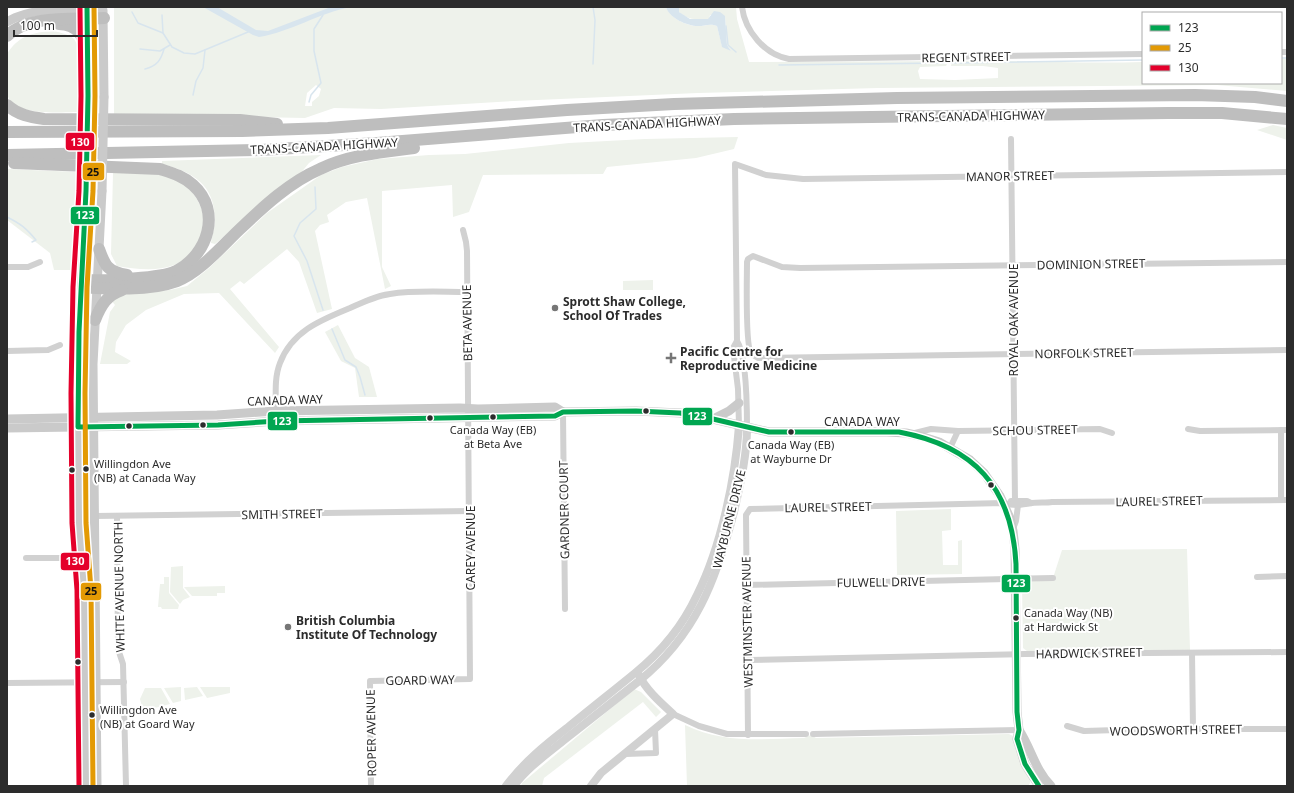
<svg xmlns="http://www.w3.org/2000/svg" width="1294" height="793" viewBox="0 0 1294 793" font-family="'Noto Sans',sans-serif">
<rect width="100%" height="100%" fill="#fff"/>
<g fill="#eef2eb" fill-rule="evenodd">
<path d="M114,7H666C670,18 686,26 698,26C706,26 710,23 717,26L722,46L731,51L727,45L725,16L710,15L709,19C697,20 688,20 679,12V7H736L737,19L749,62L946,61L947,64L946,66L920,67L918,71L920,79L955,80L998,78V68L983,66H951L952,61C1016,60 1079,64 1143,62V83H1281V59H1287V91L1217,85L878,88L698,93L514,101L381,109L334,108L305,118L114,114ZM316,85L321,89L319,96L312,102V106H305L307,93Z"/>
<path d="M53,31C66,34 77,35 78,50V112C61,112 13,117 7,94C5,87 7,63 7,54C18,36 33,32 53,31Z"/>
<path d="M1273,125L1287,128V140L1257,130Z"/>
<path d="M738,137L734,149L696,158L607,167L603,174L483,175L469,212L453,217L452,185L382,191V267L391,286L385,289L367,198L346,202L327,215L329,222L320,225L315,231L332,309L317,313L299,262L287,249L244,284L240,281L230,289L279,347L275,353L219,293L184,294L146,310L126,325L116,342L115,352L131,361L127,364H100L110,312L115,305L111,300L127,294L170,290L187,286L209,268L267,213L321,175L342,167L378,159L429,155L465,154L569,143L645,139Z"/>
<path d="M321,155L309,163L300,174L256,209L215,244L211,243C212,236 215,227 215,219C214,184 193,172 162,164V161Z"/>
<path d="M7,169L78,172L72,270H54L50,253L7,220Z"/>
<path d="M113,173C134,173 166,170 184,184C195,192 205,211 204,224C202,241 190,259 174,265C156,272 135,269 117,266L111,254Z"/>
<path d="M653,280V290H623V281Z"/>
<path d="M338,325L355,358L369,367L377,397H359L355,368L341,361L325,332Z"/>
<path d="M951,509V530L942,531L943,565H958V541L962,540V574L897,575L896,511Z"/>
<path d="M1187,549L1190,650L1033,651H1027L1023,648L1022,585L1029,581L1053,578L1062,550Z"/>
<path d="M183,566V588L190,597L183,600L180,604L170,592L171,567Z"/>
<path d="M164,577H169V593L179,605L178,609H162L161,607H158L160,584H164Z"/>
<path d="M225,586V593H217V596H192L184,587Z"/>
<path d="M181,687V701L173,703L164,688Z"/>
<path d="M197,687L203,696L185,700L184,688Z"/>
<path d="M200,687H230V693L207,698Z"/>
<path d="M145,688H161L170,704L143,711L140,699Z"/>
<path d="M634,689L641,692L661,712L656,717L643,702L544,778L542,786H521L522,783Z"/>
<path d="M685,725C724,744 762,739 804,738L811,735L816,738L1009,734L1013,736L1030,779V783L1028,786H687Z"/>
</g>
<g fill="#d8e5ee">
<path d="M203,7H217L256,30L268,31L331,7H351C319,13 290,32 259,37L253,35Z"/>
<path d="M666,7H679V12L690,19H708L714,11L720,12L725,16L727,45L731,51L722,47L717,26C710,23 705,26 698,26C687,26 669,18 666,7Z"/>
</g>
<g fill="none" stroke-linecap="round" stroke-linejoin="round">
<g stroke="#d8e5ee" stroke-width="1.5">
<path d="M593,7L595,20L593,64"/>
<path d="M132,12L138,23L163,33L172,47L184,53L195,54L248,32"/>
<path d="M162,15L163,33"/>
<path d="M726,26L728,45L736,52"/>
<path d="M140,49L160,51L170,45"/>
<path d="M1281,58H1287"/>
<path d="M951,63L1143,60"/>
<path d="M779,65L945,63"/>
<path d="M145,69C157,66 161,60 164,49"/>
<path d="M193,95L196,81L203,68L205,50"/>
<path d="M309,102L311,95L321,83L314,51V29L323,15"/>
<path d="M315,187L316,209L300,223L294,236L307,261L323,310"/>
<path d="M7,217C21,224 26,228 36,240L32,242"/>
<path d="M332,329L345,360L356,367L360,377L365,395"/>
</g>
<g stroke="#d1d1d1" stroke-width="6">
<path d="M742,7C745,31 765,55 789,59L1143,54"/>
<path d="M1281,52H1287"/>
<path d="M1011,139L1015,501"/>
<path d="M1287,262L800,268L782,267L753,256L748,259L747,262C747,277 745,344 751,353C752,355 756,356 758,358L1287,350"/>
<path d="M7,267H28L40,262"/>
<path d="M737,341C747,356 747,408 747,428"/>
<path d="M7,351L48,350L60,345"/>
<path d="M276,411C276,395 274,378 280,363C292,331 321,320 350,308C363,302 376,296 390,294C415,290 442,292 467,292"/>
<path d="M563,412L565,609"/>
<path d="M739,426L738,389L733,348L737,341L735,164L766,175L803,179L1287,172"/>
<path d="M1188,429L1200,431L1287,430"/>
<path d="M915,433L931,429L958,431L1100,429L1112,433"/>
<path d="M950,448L958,431"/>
<path d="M1281,500V430"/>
<path d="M1011,501H1027L1031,503"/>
<path d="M95,516L470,511"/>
<path d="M117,516L118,649L123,664L126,786"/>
<path d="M1013,529L1016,521L1018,505"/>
<path d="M26,558H82"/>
<path d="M1257,577L1287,576"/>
<path d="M747,585L1053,578"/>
<path d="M1192,653L1193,729"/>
<path d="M748,660L1025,654L1287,652"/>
<path d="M7,683L124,682"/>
<path d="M673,714L699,726L727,734H806"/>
<path d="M1067,726L1084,731L1151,729H1287"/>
<path d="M813,734L1019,730"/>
<path d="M748,735L746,515L750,509L1003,503C1015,506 1021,505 1032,503C1038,502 1046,503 1052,502L1287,500"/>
<path d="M625,754L656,753L655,729"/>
<path d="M371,786L370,681L470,679L467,251L466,242L463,230"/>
</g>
<g stroke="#d1d1d1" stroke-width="8">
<path d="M506,786C523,763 545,745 567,728C590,709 613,691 635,673C661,652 683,625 697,595C721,547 735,480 739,426"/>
<path d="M514,786C527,768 546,755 563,741C588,721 614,701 639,681C696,635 716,580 734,512C740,485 747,456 747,428"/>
<path d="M591,786L601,773L673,714C661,703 646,690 639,675"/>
</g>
<g stroke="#cacaca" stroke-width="9">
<path d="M87,12L88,96"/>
<path d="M103,12L104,97"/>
<path d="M7,22C32,6 74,9 103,10"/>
<path d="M7,419L217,415L276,411L460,408L478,409L555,407L563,412"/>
<path d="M713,419L729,411L739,403"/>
<path d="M7,428L218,425L278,421L555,416L563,412L636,411L680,413L713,419L769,432H887L906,433L920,436L939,442L970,460L984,473L1000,496L1010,518L1013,531L1015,549L1017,712L1019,730L1017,739L1019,745L1025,764L1039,786"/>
<path d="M1019,730C1031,748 1035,770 1051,786"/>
<path d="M86,786L84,590L79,523L78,393L80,287L86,191"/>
<path d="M97,786L93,364L102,191"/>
</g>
<g stroke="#bebebe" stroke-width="12">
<path d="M59,24C79,25 83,36 88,53"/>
<path d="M7,36C29,14 75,20 104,18"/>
<path d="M7,105C18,115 30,117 44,119L240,120L277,124"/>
<path d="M7,132L242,131L328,128L567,110L674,104L897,98L1195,95L1255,97L1287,101"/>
<path d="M7,155L261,150L377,143L603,125L734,119L1168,113H1222L1287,119"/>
<path d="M14,163L160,169C172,173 183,176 193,185C222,211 208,255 176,271C163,278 105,281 88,280"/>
<path d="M99,249C105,266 108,272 127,275"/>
<path d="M80,287C109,289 150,291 177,281C200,272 222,246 240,229C264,206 290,182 320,169C349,155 383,152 414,148"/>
<path d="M95,320C101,305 107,295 122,290"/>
</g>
<g stroke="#cacaca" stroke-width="9">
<path d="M86,191L88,96"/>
<path d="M102,191L104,97"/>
</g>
<defs>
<path id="bus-1" d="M87,7L88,96L86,191L79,332L78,427L218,425L278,421L555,416L563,412L636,411L680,413L713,419L769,432H899C974,446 1012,487 1016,564L1017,712L1019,730L1017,739L1025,764L1039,786"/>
<path id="bus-2" d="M93,786L91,590L86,523L85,393L87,287L93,191L95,96L94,7"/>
<path id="bus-3" d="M79,786L77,590L72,523L71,393L73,287L79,191L81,96L80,7"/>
</defs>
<use href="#bus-1" stroke="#fff" stroke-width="8"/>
<use href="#bus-2" stroke="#fff" stroke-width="8"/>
<use href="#bus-3" stroke="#fff" stroke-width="8"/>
<use href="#bus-1" stroke="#00a651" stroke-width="5"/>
<use href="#bus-2" stroke="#e39a04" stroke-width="5"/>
<use href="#bus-3" stroke="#e4002b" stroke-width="5"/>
</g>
<g fill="#767676" stroke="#fff" stroke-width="1.5">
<circle cx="555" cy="308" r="4"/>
<path d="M669 352h4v4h4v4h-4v4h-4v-4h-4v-4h4z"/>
<circle cx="288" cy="627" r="4"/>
</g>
<g fill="#2c2c2c" stroke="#fff" stroke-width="1.5">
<circle cx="646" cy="411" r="3.5"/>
<circle cx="493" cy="417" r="3.5"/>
<circle cx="430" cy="418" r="3.5"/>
<circle cx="203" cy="425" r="3.5"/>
<circle cx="129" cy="426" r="3.5"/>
<circle cx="791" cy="432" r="3.5"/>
<circle cx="86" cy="469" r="3.5"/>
<circle cx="72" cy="470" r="3.5"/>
<circle cx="991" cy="485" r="3.5"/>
<circle cx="1016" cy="618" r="3.5"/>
<circle cx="78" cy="662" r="3.5"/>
<circle cx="92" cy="715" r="3.5"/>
</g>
<g text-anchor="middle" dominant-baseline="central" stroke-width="4" stroke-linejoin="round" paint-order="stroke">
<g font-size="11" fill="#2c2c2c" stroke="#fff" text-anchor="start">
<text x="493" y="429" text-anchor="middle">Canada Way (EB)<tspan x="493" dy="14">at Beta Ave</tspan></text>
<text x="791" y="444" text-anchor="middle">Canada Way (EB)<tspan x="791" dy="14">at Wayburne Dr</tspan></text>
<text x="94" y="463">Willingdon Ave<tspan x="94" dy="14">(NB) at Canada Way</tspan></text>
<text x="1024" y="612">Canada Way (NB)<tspan x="1024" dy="14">at Hardwick St</tspan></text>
<text x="100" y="709">Willingdon Ave<tspan x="100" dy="14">(NB) at Goard Way</tspan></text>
</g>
<g font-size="12" fill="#2c2c2c" stroke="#fff">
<text transform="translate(966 57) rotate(-1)">REGENT STREET</text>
<text transform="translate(971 116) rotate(-1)">TRANS-CANADA HIGHWAY</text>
<text transform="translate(647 124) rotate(-3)">TRANS-CANADA HIGHWAY</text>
<text transform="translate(324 146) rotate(-3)">TRANS-CANADA HIGHWAY</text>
<text transform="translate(1010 176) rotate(-1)">MANOR STREET</text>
<text transform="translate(1091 264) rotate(-1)">DOMINION STREET</text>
<text transform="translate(1013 320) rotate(-90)">ROYAL OAK AVENUE</text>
<text transform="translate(467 323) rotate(-91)">BETA AVENUE</text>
<text transform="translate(1084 353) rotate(-1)">NORFOLK STREET</text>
<text transform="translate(285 400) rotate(-2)">CANADA WAY</text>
<text x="862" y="421">CANADA WAY</text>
<text transform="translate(1035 430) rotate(-1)">SCHOU STREET</text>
<text transform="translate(1159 501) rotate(-1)">LAUREL STREET</text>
<text transform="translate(828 507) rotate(-1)">LAUREL STREET</text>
<text transform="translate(564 510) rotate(-91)">GARDNER COURT</text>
<text transform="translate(282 514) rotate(-1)">SMITH STREET</text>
<text transform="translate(729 519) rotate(-76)">WAYBURNE DRIVE</text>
<text transform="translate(470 548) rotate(-90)">CAREY AVENUE</text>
<text transform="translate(881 582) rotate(-1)">FULWELL DRIVE</text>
<text transform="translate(119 587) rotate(-91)">WHITE AVENUE NORTH</text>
<text transform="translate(747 622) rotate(-91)">WESTMINSTER AVENUE</text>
<text transform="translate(1089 653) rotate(-1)">HARDWICK STREET</text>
<text transform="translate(420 680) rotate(-1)">GOARD WAY</text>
<text transform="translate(1176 730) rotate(-1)">WOODSWORTH STREET</text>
<text transform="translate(371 733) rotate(-91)">ROPER AVENUE</text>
</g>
<g font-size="12" font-weight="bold" fill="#2c2c2c" stroke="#fff" text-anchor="start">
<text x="563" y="301">Sprott Shaw College,<tspan x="563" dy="14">School Of Trades</tspan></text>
<text x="680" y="351">Pacific Centre for<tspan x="680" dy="14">Reproductive Medicine</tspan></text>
<text x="296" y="620">British Columbia<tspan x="296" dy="14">Institute Of Technology</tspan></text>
</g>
</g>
<g stroke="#fff" stroke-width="1.5">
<rect x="65" y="132" width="30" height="19" rx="4" fill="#e4002b"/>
<rect x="82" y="162" width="23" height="19" rx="4" fill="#e39a04"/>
<rect x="70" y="206" width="30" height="19" rx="4" fill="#00a651"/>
<rect x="682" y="407" width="31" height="19" rx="4" fill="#00a651"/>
<rect x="267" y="411" width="31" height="20" rx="4" fill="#00a651"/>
<rect x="60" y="552" width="30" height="19" rx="4" fill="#e4002b"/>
<rect x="1001" y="574" width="30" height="19" rx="4" fill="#00a651"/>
<rect x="80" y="582" width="22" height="19" rx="4" fill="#e39a04"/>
</g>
<g font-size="11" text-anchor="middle" font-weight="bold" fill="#fff">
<text x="80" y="146">130</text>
<text x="85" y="219">123</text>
<text x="697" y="420">123</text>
<text x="282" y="425">123</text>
<text x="75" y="565">130</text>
<text x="1016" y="587">123</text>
</g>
<g font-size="11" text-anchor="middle" font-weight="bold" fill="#111">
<text x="93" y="176">25</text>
<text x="91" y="595">25</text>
</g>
<rect width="1294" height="793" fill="none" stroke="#2c2c2c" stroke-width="16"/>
<rect x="1142" y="12" width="140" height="72" fill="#ffffff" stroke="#ababab"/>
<rect x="1150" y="25" width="20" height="6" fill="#00a651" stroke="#ababab"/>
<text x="1178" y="32" font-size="12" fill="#2c2c2c">123</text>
<rect x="1150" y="45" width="20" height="6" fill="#e39a04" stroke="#ababab"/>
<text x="1178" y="52" font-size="12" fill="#2c2c2c">25</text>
<rect x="1150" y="65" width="20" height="6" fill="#e4002b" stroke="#ababab"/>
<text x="1178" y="72" font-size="12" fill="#2c2c2c">130</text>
<path d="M14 30v6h83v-6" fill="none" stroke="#2c2c2c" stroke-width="2"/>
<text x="20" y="30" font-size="12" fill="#2c2c2c" stroke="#ffffff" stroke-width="3" paint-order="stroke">100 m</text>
</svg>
